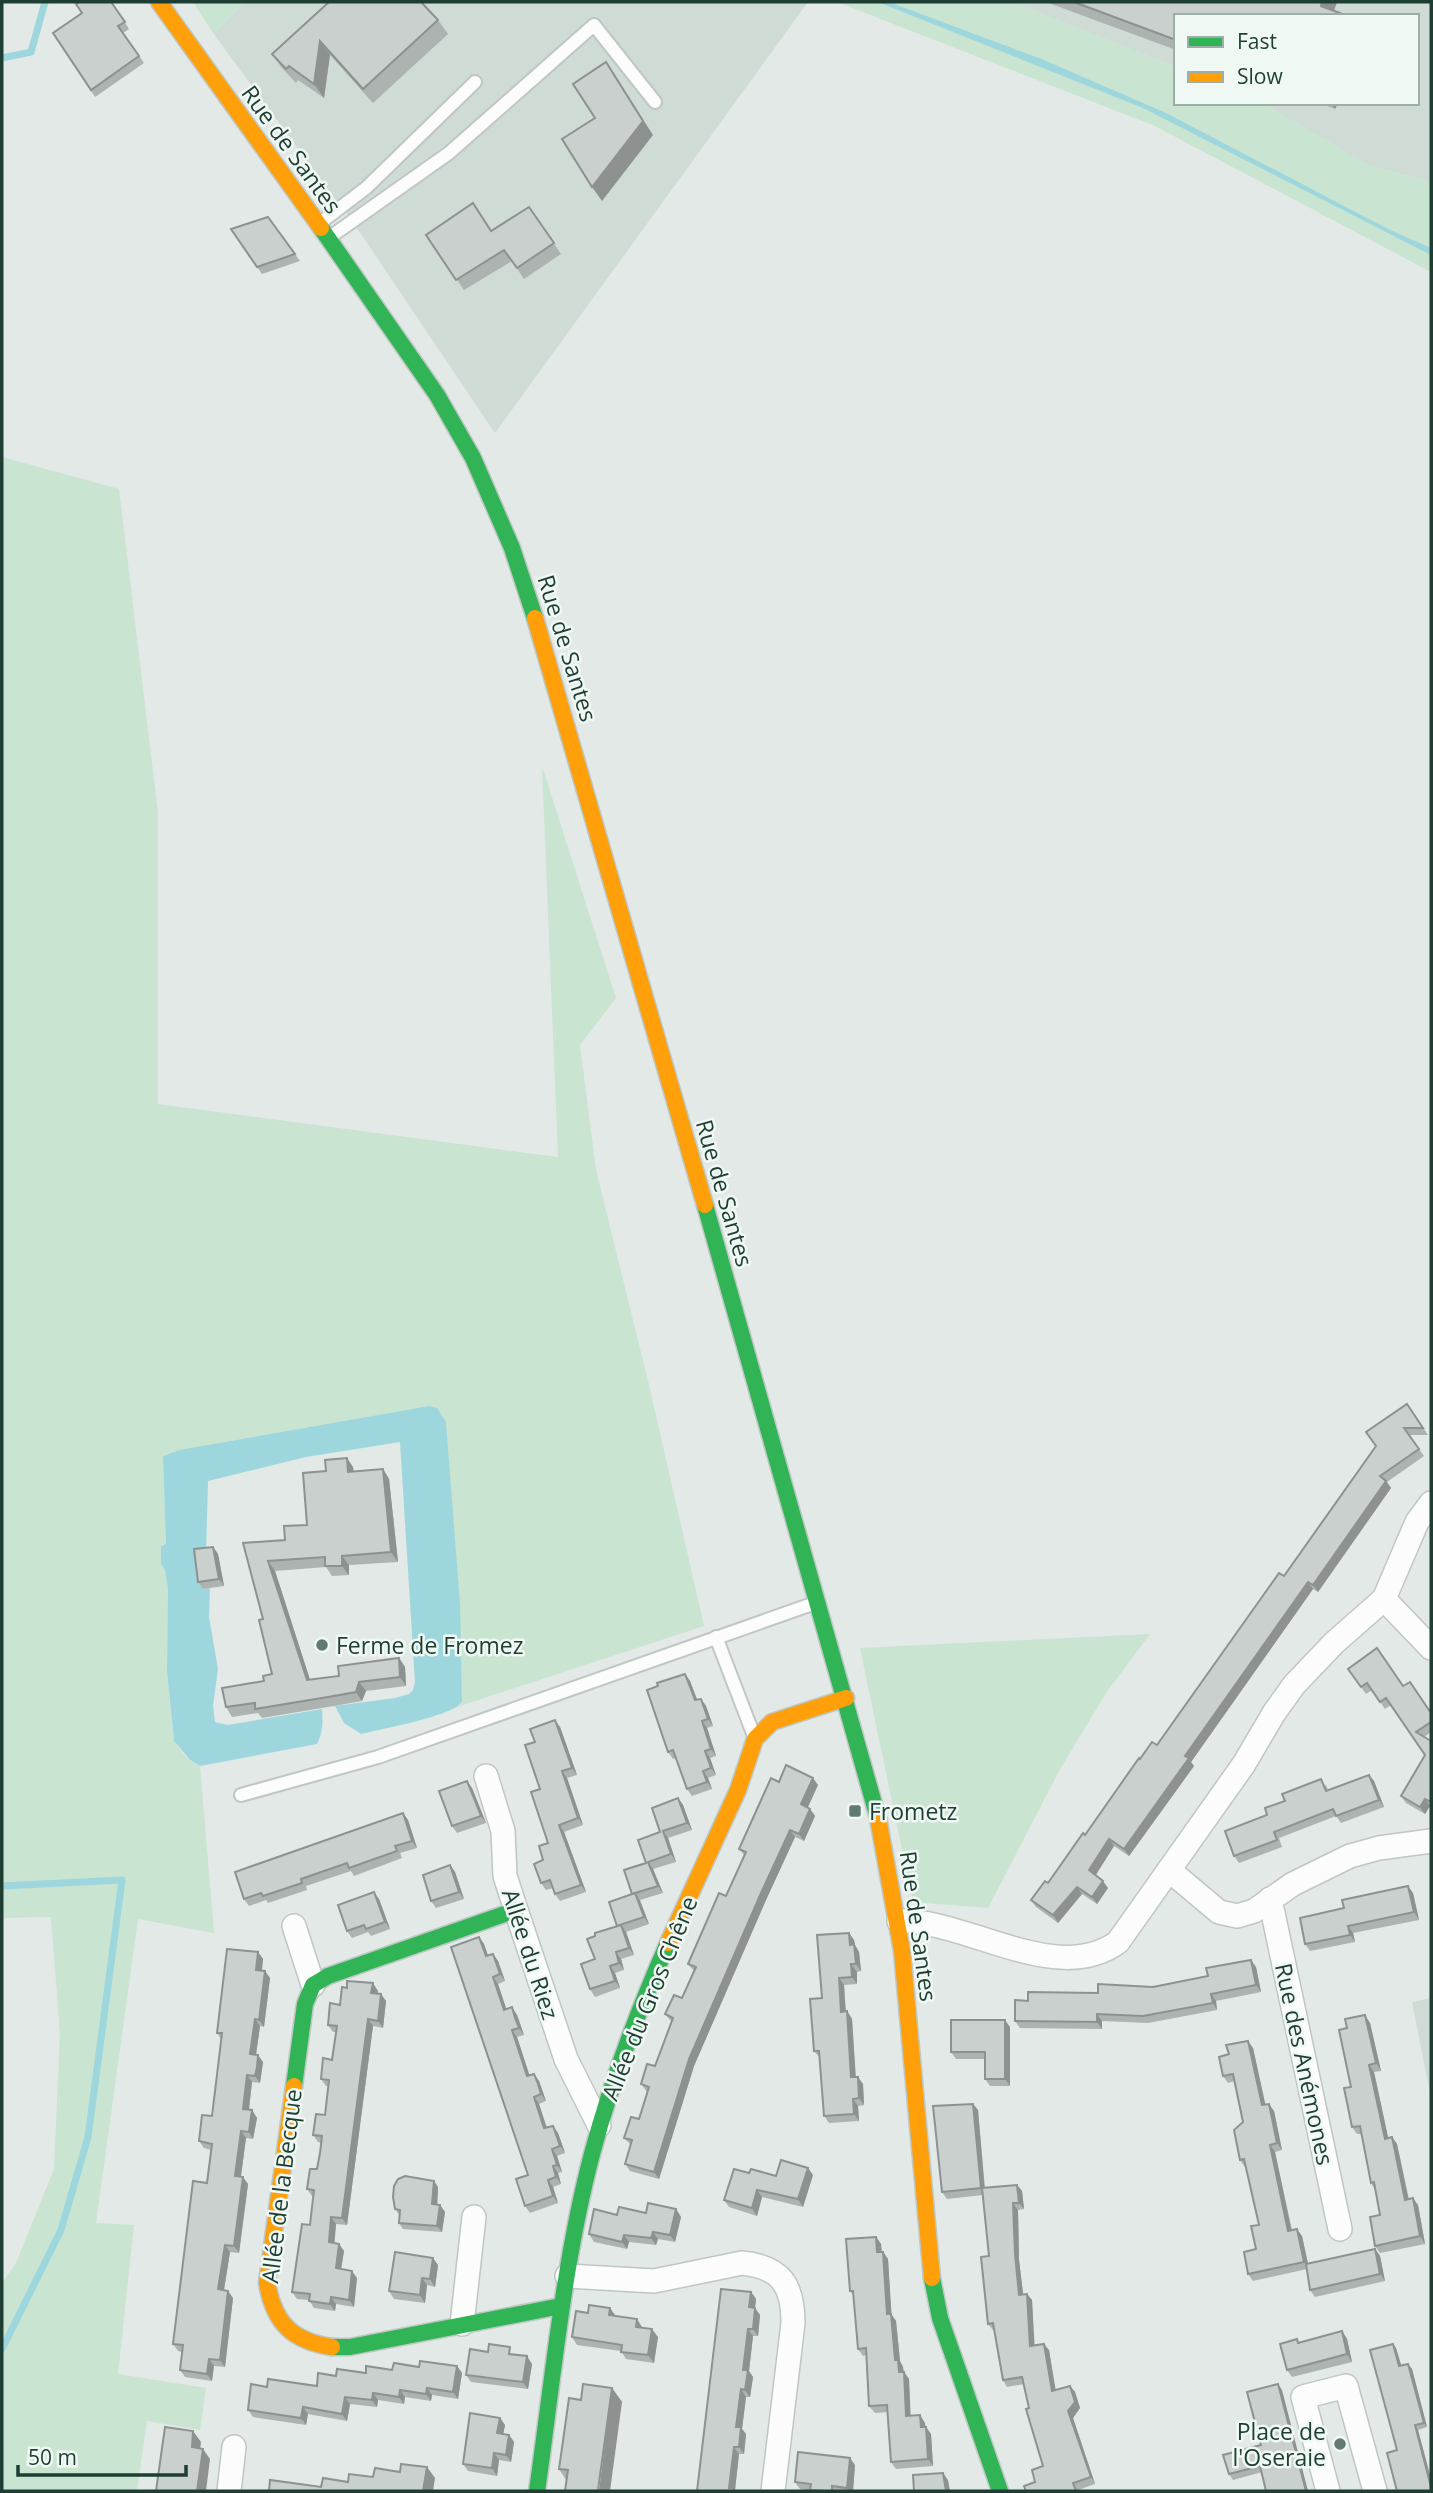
<svg xmlns="http://www.w3.org/2000/svg" width="1433" height="2493" viewBox="0 0 1433 2493" font-family="'Open Sans',sans-serif">
<rect width="100%" height="100%" fill="#e2e9e6"/>
<g fill="#cfdbd5">
<path d="M244,2H808L495,433L363,237L213,33Z"/>
<path d="M1012,2H1431V182L1368,165L1262,103H1417V16H1176V67Z"/>
<path d="M1431,1998V2098L1412,2002Z"/>
</g>
<g fill="#c9e4d0">
<path d="M193,2H244L213,33Z"/>
<path d="M837,2H1012L1176,67V103H1262L1368,165L1431,182V272L1155,126Z"/>
<path d="M2,457L119,489L158,813V1104L558,1157L542,766L616,998L580,1045L596,1170L649,1385L704,1626L460,1706L462,1701L453,1520L446,1422L429,1406L179,1450L163,1456L166,1544L161,1546V1564L165,1570L168,1589L167,1671L173,1734C174,1746 189,1763 200,1766L214,1933L138,1919L96,2223L134,2225L118,2374L206,2388L200,2430L147,2421L137,2491H2V2283L16,2263L54,2169L60,2034L51,1917L2,1918Z"/>
<path d="M1150,1634L1106,1693L1059,1771L988,1908L913,1902L860,1648Z"/>
</g>
<g fill="#9dd7dd">
<path d="M878,2H889L1044,60L1166,113L1388,229L1431,248V255L1143,108Z"/>
<path d="M429,1406L437,1408L446,1422L460,1604L462,1702C453,1716 381,1729 361,1734L344,1723L335,1706L395,1698L409,1694L413,1690L415,1682L400,1442L306,1457L208,1481L206,1554L198,1556L203,1589L210,1588L209,1617L218,1669L213,1706L215,1722L228,1725L322,1709C323,1722 323,1732 317,1744L200,1766L190,1760L174,1741L167,1671L168,1589L165,1570L161,1564V1546L166,1544L163,1456L179,1450Z"/>
</g>
<g fill="none" stroke-linecap="round" stroke-linejoin="round">
<g stroke="#9dd7dd" stroke-width="7">
<path d="M2,58L31,52L45,2"/>
<path d="M2,1886L122,1880L88,2137L61,2230L2,2349"/>
</g>
<defs>
<g id="lane">
<path d="M320,223L366,188L475,82"/>
<path d="M330,237L449,153L594,25L655,102"/>
<path d="M716,1637L754,1736"/>
<path d="M241,1795L378,1757L818,1602"/>
</g>
<g id="street">
<path d="M1384,1599L1431,1648"/>
<path d="M486,1776L503,1831L505,1876L516,1910L566,2059L599,2125"/>
<path d="M1169,1870L1219,1912L1237,1916L1254,1911L1293,1884L1350,1856L1379,1848L1431,1841"/>
<path d="M1270,1899L1340,2229"/>
<path d="M899,1921C966,1919 1057,1987 1118,1942L1244,1764L1274,1713L1294,1685L1334,1643L1384,1599L1417,1522L1431,1503"/>
<path d="M294,1926L313,1985"/>
<path d="M567,2276L654,2281L742,2263C781,2267 793,2285 793,2323L773,2491"/>
<path d="M462,2324L474,2217"/>
<path d="M229,2491L234,2447"/>
<path d="M1328,2491L1303,2397L1346,2386L1375,2491"/>
</g>
<g id="fast">
<path d="M321,228L437,395L473,458L512,548L535,618"/>
<path d="M705,1205L878,1818"/>
<path d="M294,2086L305,2004L313,1985L328,1976L516,1910"/>
<path d="M932,2278L940,2318L1000,2491"/>
<path d="M332,2347H350L561,2306"/>
<path d="M537,2491C553,2379 563,2264 592,2154C611,2082 638,2011 668,1943"/>
</g>
<g id="slow">
<path d="M159,2L321,228"/>
<path d="M535,618L705,1205"/>
<path d="M878,1818L902,1951L932,2278"/>
<path d="M668,1943L738,1790L755,1739L772,1722L846,1698"/>
<path d="M294,2086L267,2283C274,2323 292,2341 332,2347"/>
</g>
</defs>
<use href="#lane" stroke="#bfc6c3" stroke-width="16"/>
<use href="#street" stroke="#bfc6c3" stroke-width="26"/>
<use href="#fast" stroke="#bdc7c3" stroke-width="19"/>
<use href="#slow" stroke="#bdc7c3" stroke-width="19"/>
<use href="#lane" stroke="#fbfcfb" stroke-width="12"/>
<use href="#street" stroke="#fbfcfb" stroke-width="23"/>
<use href="#fast" stroke="#30b455" stroke-width="16"/>
<use href="#slow" stroke="#ff9f0a" stroke-width="16"/>
</g>
<g fill="#adb3b0">
<path d="M112,2L129,29L123,33L144,63L95,97L53,33Z"/>
<path d="M1046,2H1337L1334,11L1176,16V50Z"/>
<path d="M438,20L448,34L373,103L330,55L324,98L298,80L296,83L282,68L272,54Z"/>
<path d="M1319,103H1338L1335,109Z"/>
<path d="M473,203L491,231L529,207L561,254L524,279L512,261L464,290L426,235Z"/>
<path d="M268,217L300,261L262,274L231,229Z"/>
<path d="M1407,1404L1428,1435H1409L1424,1456L1387,1482L1391,1488L1318,1592L1313,1589L1191,1762L1194,1766L1129,1856L1114,1846L1095,1875L1108,1888L1097,1904L1082,1894L1058,1923L1036,1907L1031,1900L1048,1883L1085,1835L1140,1759L1157,1745L1284,1576Z"/>
<path d="M353,1467L354,1472L383,1469L389,1479L398,1562L349,1565V1575L332,1576L326,1567L275,1571L310,1680L339,1676L399,1658L405,1667L406,1686L366,1691L362,1701L334,1706L262,1718L258,1713L232,1717L226,1707L272,1674L263,1619L243,1543L285,1540L307,1525L326,1471Z"/>
<path d="M213,1547L218,1554L224,1586L203,1589L198,1582Z"/>
<path d="M1348,1669L1403,1686L1431,1713V1732L1424,1737L1431,1741V1807L1430,1806L1425,1814L1406,1803L1401,1796L1425,1755L1391,1705L1385,1709L1372,1690L1366,1694Z"/>
<path d="M685,1674L690,1681L697,1700L701,1699L706,1706L713,1726L707,1728L716,1756L710,1758L716,1775L708,1778L712,1789L692,1796L687,1789L676,1758L673,1759L668,1752L658,1686Z"/>
<path d="M560,1727L577,1775L567,1778L583,1825L564,1832L586,1892L560,1901L555,1894L553,1888L546,1890L541,1883L543,1860L548,1843L540,1789Z"/>
<path d="M1369,1775L1374,1781L1384,1807L1341,1823L1336,1816L1279,1838L1282,1847L1239,1863L1234,1856L1326,1785L1328,1790Z"/>
<path d="M779,1782L818,1785L808,1807L810,1809L815,1816L804,1841L795,1837L766,1900L694,2066L659,2179L630,2171L625,2164L631,2145L624,2138L639,2119L647,2092L641,2084L655,2066L672,2022L665,2014L682,1998L694,1971L688,1964L726,1896L745,1856L739,1849Z"/>
<path d="M472,1788L486,1823L457,1833L452,1826Z"/>
<path d="M678,1798L683,1805L692,1830L668,1838L676,1862L653,1869L663,1893L640,1900L649,1924L626,1932L634,1955L621,1959L624,1970L615,1973L620,1988L595,1997L590,1989L595,1959L618,1926L660,1832Z"/>
<path d="M403,1813L408,1820L417,1848L400,1853L402,1858L354,1876L351,1871L306,1886L307,1890L268,1903L266,1900L249,1906L244,1899Z"/>
<path d="M450,1865L455,1872L464,1899L436,1908L431,1901Z"/>
<path d="M1413,1893L1419,1920L1353,1933L1355,1942L1310,1951L1305,1944Z"/>
<path d="M379,1899L390,1929L371,1936L368,1932L352,1938L347,1931Z"/>
<path d="M849,1933L854,1940L855,1945L859,1952L861,1971L857,1972V1984L844,1985L846,2012L847,2011L852,2019L856,2077L863,2084L864,2105L858,2106L859,2121L829,2123L824,2116L820,2058L814,2051L822,1998Z"/>
<path d="M479,1937L484,1944L488,1956L493,1954L498,1961L505,1981L498,1984L506,2009L517,2015L524,2035L517,2037L529,2075L534,2074L539,2081L546,2101L539,2104L547,2128L558,2133L565,2153L557,2156L562,2172L558,2173L561,2184L553,2187L558,2203L530,2213L525,2206L528,2175Z"/>
<path d="M258,1952L263,1959L262,1971L270,1978L264,2027L260,2026L256,2055L263,2062L260,2083L252,2082L249,2110H252L257,2118L253,2139L246,2138L241,2176L248,2184L239,2253L230,2252L224,2290L233,2298L225,2367L214,2366L212,2381L185,2377L180,2370L182,2352L178,2351L173,2344L207,2183L211,2150L204,2148L199,2141L212,2116L221,2039L217,2033Z"/>
<path d="M1256,1967L1261,1992L1216,2001L1217,2010L1148,2023L1102,2021V2029L1020,2028L1015,2021L1098,1993L1153,1987Z"/>
<path d="M378,1991L377,1994L386,2001L383,2028L373,2026L347,2225L336,2224L334,2243L339,2244L344,2251L341,2269L357,2278L354,2307L336,2304L335,2311L314,2308L309,2300L297,2299L292,2292L310,2225L314,2196H312L307,2189L317,2169L321,2143L318,2142L313,2135L325,2115L328,2086H326L321,2079L332,2060L336,2032H333L328,2025L340,2005Z"/>
<path d="M1370,2023L1381,2071L1374,2072L1388,2138L1392,2137L1397,2144L1409,2199L1418,2205L1425,2244L1380,2253L1375,2246L1380,2215L1375,2190L1371,2183L1361,2134H1357L1352,2127L1351,2087Z"/>
<path d="M1010,2027V2086H990L985,2079V2059H956L951,2052Z"/>
<path d="M1253,2048L1265,2104L1274,2111L1282,2150L1275,2152L1292,2230L1302,2236L1308,2263L1375,2249L1380,2256L1385,2281L1315,2297L1310,2290L1307,2269L1253,2281L1248,2274L1256,2249L1259,2225L1246,2167H1245L1240,2160L1243,2122L1235,2081L1228,2083L1223,2076Z"/>
<path d="M973,2104L978,2110L985,2188L1017,2185L1022,2191L1024,2209L1018,2210L1019,2260L1023,2294H1027L1032,2300L1034,2345L1049,2350L1055,2390L1070,2386L1075,2392L1080,2408L1073,2418L1095,2484L1078,2490L1035,2482L1043,2466L1024,2384L1007,2387L1003,2380L994,2330H993L988,2324L989,2256L983,2195L947,2199L942,2192Z"/>
<path d="M749,2173L776,2176L813,2175L803,2207L762,2197L757,2216L729,2207L724,2200Z"/>
<path d="M438,2187L437,2205H440L445,2212L442,2232L403,2229L399,2223L400,2216L395,2209Z"/>
<path d="M676,2209L681,2217L675,2242L658,2239L656,2245L629,2242L627,2249L594,2242L589,2234L617,2215Z"/>
<path d="M876,2237L881,2244L882,2252H883L888,2259L891,2314L896,2321L900,2361L903,2367L904,2372L909,2379L910,2416L925,2423V2427L931,2434L933,2466L896,2469L891,2462L888,2412L875,2413L869,2406L866,2355L863,2356L858,2349L854,2296L850,2291Z"/>
<path d="M438,2265L435,2287L427,2285L425,2303L394,2299L389,2291Z"/>
<path d="M751,2292L756,2299L755,2308L760,2315L758,2336H753L749,2371L753,2377L750,2397H746L742,2429L746,2434L745,2445L744,2454H739L735,2490L736,2491H697Z"/>
<path d="M614,2316L637,2319L641,2328L658,2337L654,2363L626,2359L621,2351L577,2345L572,2337Z"/>
<path d="M1342,2331L1347,2339L1352,2362L1292,2377L1287,2370L1297,2339L1299,2343Z"/>
<path d="M1393,2344L1396,2348L1401,2366L1408,2364L1412,2369L1427,2427L1418,2430L1431,2479V2491L1397,2450Z"/>
<path d="M515,2355L532,2364L528,2389L471,2382L466,2375Z"/>
<path d="M457,2366L462,2373L458,2399L432,2395L431,2401L405,2397L404,2404L378,2400L377,2407L350,2404L347,2421L308,2414L306,2425L253,2417L248,2410L267,2387L317,2386L336,2376L419,2367Z"/>
<path d="M612,2388L622,2402L566,2480L559,2469L581,2400Z"/>
<path d="M1282,2390L1262,2472L1233,2480L1229,2474L1261,2445Z"/>
<path d="M500,2418L505,2425L503,2434L509,2435L514,2442L511,2462L499,2460L497,2476L468,2471L463,2464Z"/>
<path d="M855,2465L853,2491H811L800,2489L795,2482Z"/>
</g>
<g fill="#8d9290">
<path d="M1322,2H1337L1332,16L1321,6Z"/>
<path d="M320,41L330,55L324,98L314,84Z"/>
<path d="M606,62L653,135L602,201L592,187Z"/>
<path d="M1331,103H1338L1335,109Z"/>
<path d="M347,1458L353,1467L354,1482L348,1472Z"/>
<path d="M383,1469L389,1479L398,1562L391,1552Z"/>
<path d="M1386,1481L1391,1488L1318,1592L1313,1585Z"/>
<path d="M213,1547L218,1554L224,1586L219,1579Z"/>
<path d="M342,1556L349,1565V1575L342,1566Z"/>
<path d="M268,1561L275,1571L313,1689L307,1680Z"/>
<path d="M1308,1582L1313,1589L1191,1762L1194,1766L1129,1856L1124,1849L1185,1756Z"/>
<path d="M399,1658L405,1667L406,1686L400,1677Z"/>
<path d="M685,1674L690,1681L700,1707L695,1700Z"/>
<path d="M359,1682L366,1691L362,1701L356,1692Z"/>
<path d="M701,1699L706,1706L713,1726L708,1719Z"/>
<path d="M555,1720L560,1727L577,1775L572,1768Z"/>
<path d="M702,1721L707,1728L716,1756L711,1749Z"/>
<path d="M705,1751L710,1758L716,1775L711,1768Z"/>
<path d="M562,1771L567,1778L583,1825L578,1818Z"/>
<path d="M703,1771L708,1778L712,1789L707,1782Z"/>
<path d="M1369,1775L1374,1781L1384,1807L1379,1800Z"/>
<path d="M813,1778L818,1785L806,1811L801,1804Z"/>
<path d="M467,1781L472,1788L486,1823L481,1816Z"/>
<path d="M678,1798L683,1805L692,1830L687,1823Z"/>
<path d="M1425,1799L1430,1806L1425,1814L1420,1807Z"/>
<path d="M810,1809L815,1816L804,1841L799,1834Z"/>
<path d="M403,1813L408,1820L417,1848L412,1841Z"/>
<path d="M559,1825L564,1832L586,1892L581,1885Z"/>
<path d="M790,1830L795,1837L766,1900L694,2066L659,2179L654,2172L689,2059L761,1893Z"/>
<path d="M663,1831L668,1838L676,1862L671,1854Z"/>
<path d="M1109,1839L1114,1846L1094,1878L1089,1870Z"/>
<path d="M648,1862L653,1869L663,1893L658,1886Z"/>
<path d="M450,1865L455,1872L464,1899L459,1892Z"/>
<path d="M1103,1881L1108,1888L1097,1904L1092,1897Z"/>
<path d="M1408,1886L1413,1893L1419,1920L1414,1912Z"/>
<path d="M1077,1887L1082,1894L1058,1923L1053,1915Z"/>
<path d="M374,1892L379,1899L390,1929L385,1922Z"/>
<path d="M635,1893L640,1901L649,1924L644,1917Z"/>
<path d="M621,1925L626,1932L634,1955L629,1948Z"/>
<path d="M1348,1926L1353,1933L1355,1942L1350,1935Z"/>
<path d="M849,1933L854,1940L855,1945L859,1952L861,1971L856,1964L850,1945Z"/>
<path d="M479,1937L484,1944L491,1964L486,1956Z"/>
<path d="M258,1952L263,1959L261,1977L256,1970Z"/>
<path d="M616,1952L621,1959L624,1970L619,1963Z"/>
<path d="M493,1954L498,1961L505,1981L500,1974Z"/>
<path d="M1251,1960L1256,1967L1261,1992L1256,1985Z"/>
<path d="M851,1964L857,1972V1984L852,1977Z"/>
<path d="M610,1966L615,1973L620,1988L615,1981Z"/>
<path d="M265,1971L270,1978L264,2027L259,2020Z"/>
<path d="M493,1977L498,1984L509,2017L504,2010Z"/>
<path d="M839,1978L844,1985L846,2019L841,2012Z"/>
<path d="M373,1983L378,1991L376,2000L371,1993Z"/>
<path d="M381,1994L386,2001L383,2028L378,2021Z"/>
<path d="M1211,1994L1216,2001L1217,2010L1213,2003Z"/>
<path d="M512,2007L517,2015L524,2035L519,2028Z"/>
<path d="M847,2011L852,2019L856,2084L851,2077Z"/>
<path d="M1097,2014L1102,2021V2029L1097,2022Z"/>
<path d="M1365,2015L1370,2023L1381,2071L1376,2063Z"/>
<path d="M255,2019L260,2026L255,2061L250,2054Z"/>
<path d="M368,2019L373,2026L347,2225L342,2218Z"/>
<path d="M1005,2020L1010,2027V2086L1005,2079Z"/>
<path d="M512,2030L517,2037L532,2083L527,2076Z"/>
<path d="M1248,2041L1253,2048L1267,2112L1262,2105Z"/>
<path d="M258,2055L263,2062L260,2083L255,2076Z"/>
<path d="M1369,2065L1374,2072L1390,2146L1385,2139Z"/>
<path d="M534,2074L539,2081L546,2101L541,2094Z"/>
<path d="M247,2075L252,2082L248,2116L243,2109Z"/>
<path d="M858,2077L863,2084L864,2105L859,2098Z"/>
<path d="M534,2097L539,2104L549,2135L544,2128Z"/>
<path d="M853,2099L858,2106L859,2121L854,2114Z"/>
<path d="M973,2104L978,2110L985,2194L981,2188Z"/>
<path d="M1269,2104L1274,2111L1282,2150L1277,2143Z"/>
<path d="M252,2110L257,2118L253,2139L249,2132Z"/>
<path d="M553,2126L558,2133L565,2153L560,2146Z"/>
<path d="M241,2131L246,2138L240,2183L235,2176Z"/>
<path d="M1392,2137L1397,2144L1410,2207L1405,2200Z"/>
<path d="M1270,2145L1275,2152L1293,2238L1288,2231Z"/>
<path d="M552,2149L557,2156L562,2172L557,2165Z"/>
<path d="M553,2166L558,2173L561,2184L556,2177Z"/>
<path d="M808,2168L813,2175L803,2207L798,2199Z"/>
<path d="M243,2177L248,2184L239,2253L234,2246Z"/>
<path d="M548,2180L553,2187L558,2203L553,2196Z"/>
<path d="M434,2181L438,2187L437,2210L432,2204Z"/>
<path d="M1017,2185L1022,2191L1024,2209L1019,2203Z"/>
<path d="M757,2190L762,2197L757,2216L752,2208Z"/>
<path d="M1413,2198L1418,2205L1425,2244L1420,2236Z"/>
<path d="M1013,2203L1018,2210L1019,2260L1024,2301L1019,2295L1015,2254Z"/>
<path d="M440,2205L445,2212L442,2232L437,2226Z"/>
<path d="M676,2209L681,2217L675,2242L670,2235Z"/>
<path d="M331,2217L336,2224L334,2249L329,2242Z"/>
<path d="M1297,2229L1302,2236L1309,2269L1304,2262Z"/>
<path d="M653,2232L658,2239L656,2245L651,2238Z"/>
<path d="M624,2235L629,2242L627,2249L622,2242Z"/>
<path d="M876,2237L881,2244L882,2259L877,2252Z"/>
<path d="M339,2244L344,2251L340,2275L336,2268Z"/>
<path d="M225,2245L230,2252L223,2296L218,2289Z"/>
<path d="M1375,2249L1380,2256L1385,2281L1380,2274Z"/>
<path d="M883,2252L888,2259L892,2321L887,2314Z"/>
<path d="M433,2258L438,2265L435,2287L430,2279Z"/>
<path d="M352,2271L357,2278L354,2307L349,2300Z"/>
<path d="M422,2278L427,2285L425,2303L420,2295Z"/>
<path d="M228,2291L233,2298L225,2367L220,2360Z"/>
<path d="M751,2292L756,2299L754,2315L749,2307Z"/>
<path d="M1027,2294L1032,2300L1035,2353L1030,2346Z"/>
<path d="M331,2297L336,2304L335,2311L330,2304Z"/>
<path d="M610,2308L615,2315H609Z"/>
<path d="M755,2308L760,2315L758,2336L753,2329Z"/>
<path d="M891,2314L896,2321L900,2361L903,2367L904,2379L899,2372L895,2360Z"/>
<path d="M637,2319L642,2327L641,2334L636,2327Z"/>
<path d="M652,2329L658,2337L654,2363L648,2355Z"/>
<path d="M748,2329L753,2336L749,2371L753,2377L750,2397L745,2390L743,2370Z"/>
<path d="M1342,2331L1347,2339L1352,2362L1347,2354Z"/>
<path d="M1044,2344L1049,2350L1057,2398L1052,2391Z"/>
<path d="M1393,2344L1396,2348L1403,2371L1399,2366Z"/>
<path d="M527,2356L532,2364L528,2389L523,2382Z"/>
<path d="M209,2359L214,2366L212,2381L207,2374Z"/>
<path d="M1408,2364L1412,2369L1427,2427L1424,2423Z"/>
<path d="M457,2366L462,2373L458,2399L453,2392Z"/>
<path d="M904,2372L909,2379L911,2424L906,2416Z"/>
<path d="M1278,2384L1282,2390L1308,2491H1306Z"/>
<path d="M1070,2386L1075,2392L1080,2408L1073,2418L1095,2484L1091,2477L1068,2411Z"/>
<path d="M427,2388L432,2395L431,2401L426,2394Z"/>
<path d="M612,2388L622,2402L610,2491H599Z"/>
<path d="M741,2389L746,2397L742,2429L746,2434L744,2454L739,2447L736,2427Z"/>
<path d="M400,2390L405,2397L404,2404L399,2397Z"/>
<path d="M373,2393L378,2400L377,2407L372,2400Z"/>
<path d="M345,2397L350,2404L347,2421L342,2414Z"/>
<path d="M303,2407L308,2414L306,2425L301,2418Z"/>
<path d="M920,2415L925,2423L926,2430V2427L931,2434L933,2466L928,2459L921,2427Z"/>
<path d="M500,2418L505,2425L502,2440L497,2433Z"/>
<path d="M1415,2425L1418,2430L1431,2479V2487Z"/>
<path d="M193,2431L201,2442L199,2458L192,2447Z"/>
<path d="M509,2435L514,2442L511,2462L506,2455Z"/>
<path d="M734,2447L739,2454L735,2490L736,2491H731L729,2488Z"/>
<path d="M203,2449L210,2459L206,2491H197Z"/>
<path d="M494,2453L499,2460L497,2476L492,2468Z"/>
<path d="M850,2458L855,2465L853,2491H850L847,2488Z"/>
<path d="M427,2467L435,2478L433,2491H423Z"/>
<path d="M943,2473L948,2480L950,2491H946Z"/>
</g>
<g fill="#c9d0cd" stroke="#8d9290" stroke-width="2">
<path d="M79,2H111L125,22L118,26L139,56L91,90L53,33L82,13L76,4Z"/>
<path d="M329,2H421L438,20L363,89L320,41L314,84L289,66L286,69L272,54Z"/>
<path d="M1074,2H1322L1321,6L1348,16H1176V40Z"/>
<path d="M606,62L643,121L592,187L562,139L595,118L573,84Z"/>
<path d="M473,203L491,231L529,207L554,243L517,268L504,250L456,280L426,235Z"/>
<path d="M268,217L295,254L257,267L231,229Z"/>
<path d="M1407,1404L1423,1428H1404L1419,1449L1380,1476L1386,1481L1313,1585L1308,1582L1185,1756L1189,1758L1124,1849L1109,1839L1089,1870L1103,1881L1092,1897L1077,1887L1053,1915L1031,1900L1045,1881L1048,1883L1083,1833L1085,1835L1139,1758L1140,1759L1152,1742L1157,1745L1279,1573L1284,1576L1376,1446L1366,1432Z"/>
<path d="M347,1458L348,1472L383,1469L391,1552L342,1556V1566H325V1557L268,1561L307,1680L339,1676L338,1666L399,1658L400,1677L359,1682L356,1692L328,1697L255,1709V1703L226,1707L222,1688L264,1681L263,1676L272,1674L259,1620L263,1619L243,1543L285,1540L284,1526L307,1525L303,1473L326,1471L325,1460Z"/>
<path d="M213,1547L219,1579L198,1582L194,1549Z"/>
<path d="M1377,1648L1403,1686L1410,1682L1431,1713V1722L1416,1732L1431,1741V1802L1425,1799L1420,1807L1401,1796L1425,1755L1386,1698L1380,1702L1367,1683L1361,1687L1348,1669Z"/>
<path d="M685,1674L695,1700L701,1699L708,1719L702,1721L711,1749L705,1751L711,1768L703,1771L707,1782L687,1789L673,1750L668,1752L647,1690L658,1686L657,1683Z"/>
<path d="M555,1720L572,1768L562,1771L578,1818L559,1825L581,1885L555,1894L550,1880L541,1883L534,1864L543,1860L539,1846L548,1843L531,1792L540,1789L525,1745L535,1742L530,1729Z"/>
<path d="M786,1765L813,1778L801,1804L810,1809L799,1834L790,1830L761,1893L689,2059L654,2172L625,2164L632,2140L624,2138L631,2117L639,2119L649,2087L641,2084L647,2064L655,2066L673,2018L665,2014L674,1995L682,1998L696,1967L688,1964L719,1893L726,1896L746,1852L739,1849L762,1798L771,1778L779,1782Z"/>
<path d="M1369,1775L1379,1800L1336,1816L1333,1809L1274,1832L1277,1840L1234,1856L1225,1831L1267,1815L1265,1808L1285,1801L1282,1794L1321,1779L1326,1791Z"/>
<path d="M467,1781L481,1816L452,1826L439,1791Z"/>
<path d="M678,1798L687,1823L663,1831L671,1854L648,1862L658,1886L632,1894L624,1870L646,1863L638,1840L660,1832L652,1808Z"/>
<path d="M403,1813L412,1841L395,1846L397,1851L349,1868L347,1863L301,1879L302,1883L263,1896L261,1893L244,1899L235,1872Z"/>
<path d="M450,1865L459,1892L431,1901L423,1875Z"/>
<path d="M1408,1886L1414,1912L1348,1926L1350,1935L1305,1944L1300,1918L1344,1908L1342,1900Z"/>
<path d="M374,1892L385,1922L366,1929L364,1925L347,1931L338,1905Z"/>
<path d="M635,1893L644,1917L617,1926L609,1902Z"/>
<path d="M621,1925L629,1948L616,1952L619,1963L610,1966L615,1981L590,1989L581,1964L595,1959L587,1939L595,1936V1933Z"/>
<path d="M849,1933L850,1945L854,1944L856,1964H851L852,1977L839,1978L841,2012L847,2011L851,2077H858L859,2098L853,2099L854,2114L824,2116L819,2051H814L810,1999L822,1998L817,1935Z"/>
<path d="M479,1937L486,1956L493,1954L500,1974L493,1977L504,2010L512,2007L515,2018L519,2028L512,2030L527,2076L534,2074L538,2084L541,2094L534,2097L544,2128L553,2126L560,2146L552,2149L557,2165L553,2166L556,2177L548,2180L553,2196L525,2206L516,2179L528,2175L451,1947Z"/>
<path d="M227,1949L258,1952L256,1970L265,1971L259,2020L255,2019L250,2054L258,2055L257,2067L255,2076L247,2075L243,2109L252,2110L249,2132L241,2131L235,2176L243,2177L234,2246L225,2245L218,2289L228,2291L220,2360L209,2359L207,2374L180,2370L183,2345L173,2344L193,2181L207,2183L212,2144L199,2141L202,2115L212,2116L222,2033H217Z"/>
<path d="M1251,1960L1256,1985L1211,1994L1213,2003L1143,2016L1097,2014V2022L1015,2021V2000L1028,2001V1992L1098,1993V1984L1153,1987L1208,1976L1206,1968Z"/>
<path d="M347,1981L373,1983L371,1993L381,1994L378,2021L368,2019L342,2218L331,2217L329,2242L339,2244L336,2268L352,2271L349,2300L331,2297L330,2304L309,2301L310,2294L292,2292L302,2224L310,2225L312,2207L314,2190L307,2189L310,2169H317L320,2153L322,2136L313,2135L316,2114L325,2115L329,2080L321,2079L323,2058L332,2060L337,2026L328,2025L330,2003L340,2005L342,1987L347,1988Z"/>
<path d="M1365,2015L1376,2063L1369,2065L1385,2139L1392,2137L1405,2200L1413,2198L1420,2236L1375,2246L1370,2217L1380,2215L1374,2182L1371,2183L1360,2126L1352,2127L1344,2088L1351,2087L1339,2030L1347,2028L1345,2019Z"/>
<path d="M951,2020H1005V2079H985V2052H951Z"/>
<path d="M1248,2041L1262,2105L1269,2104L1277,2143L1270,2145L1288,2231L1297,2229L1304,2262L1248,2274L1244,2252L1256,2249L1251,2226L1259,2225L1244,2159L1240,2160L1234,2130L1243,2122L1233,2074L1223,2076L1219,2057L1229,2054L1226,2045Z"/>
<path d="M973,2104L981,2188L942,2192L933,2106Z"/>
<path d="M781,2160L808,2168L798,2199L757,2190L752,2208L724,2200L734,2169L749,2173L751,2169L776,2176Z"/>
<path d="M405,2176L434,2181L432,2204L440,2205L437,2226L399,2223L400,2210L395,2209L393,2197L394,2186L398,2179Z"/>
<path d="M1017,2185L1019,2203H1013L1015,2254L1019,2295L1027,2294L1030,2346L1044,2344L1052,2391L1070,2386L1075,2402L1068,2411L1091,2477L1073,2483L1076,2491H1026L1024,2486L1035,2482L1032,2470L1043,2466L1026,2409L1029,2408L1022,2377L1003,2380L993,2323L988,2324L981,2257L989,2256L982,2188Z"/>
<path d="M648,2203L676,2209L670,2235L653,2232L651,2238L624,2235L622,2242L589,2234L594,2209L617,2215L619,2207L646,2213Z"/>
<path d="M876,2237L877,2252H883L887,2314H891L895,2360H898L899,2372H904L906,2416L920,2415L921,2427H926L928,2459L891,2462L887,2405L869,2406L866,2348L858,2349L853,2291H850L846,2239Z"/>
<path d="M1375,2249L1380,2274L1310,2290L1306,2264Z"/>
<path d="M395,2252L433,2258L430,2279L422,2278L420,2295L389,2291Z"/>
<path d="M721,2289L751,2292L749,2307L755,2308L753,2329H748L743,2370H748L745,2390L741,2389L736,2427H741L739,2447H734L729,2488H734L733,2491H697Z"/>
<path d="M589,2305L610,2308L609,2315L637,2319L636,2327L652,2329L648,2355L621,2352L622,2345L572,2337L576,2311L588,2313Z"/>
<path d="M1342,2331L1347,2354L1287,2370L1280,2344L1297,2339L1298,2343Z"/>
<path d="M489,2344L510,2347L509,2354L527,2356L523,2382L466,2375L470,2349L488,2352Z"/>
<path d="M1393,2344L1399,2366L1408,2364L1424,2423L1415,2425L1431,2487V2491H1397L1387,2453L1397,2450L1370,2350Z"/>
<path d="M420,2361L457,2366L453,2392L427,2388L426,2394L400,2390L399,2397L373,2393L372,2400L345,2397L342,2414L303,2407L301,2418L248,2410L251,2384L267,2387L268,2379L317,2386L318,2373L336,2376L337,2369L366,2373V2366L392,2370L394,2363L419,2367Z"/>
<path d="M583,2384L612,2388L598,2490L603,2491H565L568,2470L559,2469L569,2398L581,2400Z"/>
<path d="M1278,2384L1306,2491H1266L1260,2466L1229,2474L1223,2455L1261,2445L1247,2392Z"/>
<path d="M470,2413L500,2418L497,2433L509,2435L506,2455L494,2453L492,2468L463,2464Z"/>
<path d="M165,2427L193,2431L192,2447L203,2449L197,2491H156Z"/>
<path d="M798,2452L850,2458L847,2488L832,2486V2491H823L810,2490L811,2484L795,2482Z"/>
<path d="M401,2464L427,2467L423,2491H269L270,2480L321,2487L323,2478L348,2482L349,2474L373,2477L375,2468L400,2472Z"/>
<path d="M943,2473L946,2491H914L913,2475Z"/>
</g>
<g fill="#637a72" stroke="#f0f8f4" stroke-width="2.5">
<circle cx="322" cy="1645" r="7"/>
<rect x="848" y="1804" width="14" height="14" rx="3.5"/>
<circle cx="1340" cy="2444" r="7"/>
</g>
<g text-anchor="middle" dominant-baseline="central" stroke-width="5" stroke-linejoin="round" paint-order="stroke">
<g font-size="23" fill="#1e3e34" stroke="#f0f8f4">
<text transform="translate(292 149) rotate(54)">Rue de Santes</text>
<text transform="translate(568 648) rotate(73)">Rue de Santes</text>
<text transform="translate(725 1193) rotate(74)">Rue de Santes</text>
<text transform="translate(919 1926) rotate(82)">Rue de Santes</text>
<text transform="translate(531 1954) rotate(72)">Allée du Riez</text>
<text transform="translate(649 1998) rotate(-68)">Allée du Gros Chêne</text>
<text transform="translate(1305 2064) rotate(78)">Rue des Anémones</text>
<text transform="translate(281 2186) rotate(-83)">Allée de la Becque</text>
</g>
<g font-size="23" fill="#1e3e34" stroke="#f0f8f4" text-anchor="start">
<text x="336" y="1645">Ferme de Fromez</text>
<text x="869" y="1811">Frometz</text>
<text x="1326" y="2431" text-anchor="end">Place de<tspan x="1326" dy="26">l'Oseraie</tspan></text>
</g>
</g>
<rect width="1433" height="2493" fill="none" stroke="#1e3e34" stroke-width="7"/>
<rect x="1174" y="14" width="245" height="91" fill="#f0f8f4" stroke="#9caea7" stroke-width="2"/>
<rect x="1188" y="37" width="35" height="10" fill="#30b455" stroke="#9caea7" stroke-width="2"/>
<text x="1237" y="49" font-size="21" fill="#1e3e34">Fast</text>
<rect x="1188" y="72" width="35" height="10" fill="#ff9f0a" stroke="#9caea7" stroke-width="2"/>
<text x="1237" y="84" font-size="21" fill="#1e3e34">Slow</text>
<path d="M18 2465v10h168v-10" fill="none" stroke="#1e3e34" stroke-width="3.5"/>
<text x="28" y="2465" font-size="21" fill="#1e3e34" stroke="#f0f8f4" stroke-width="5" paint-order="stroke">50 m</text>
</svg>
